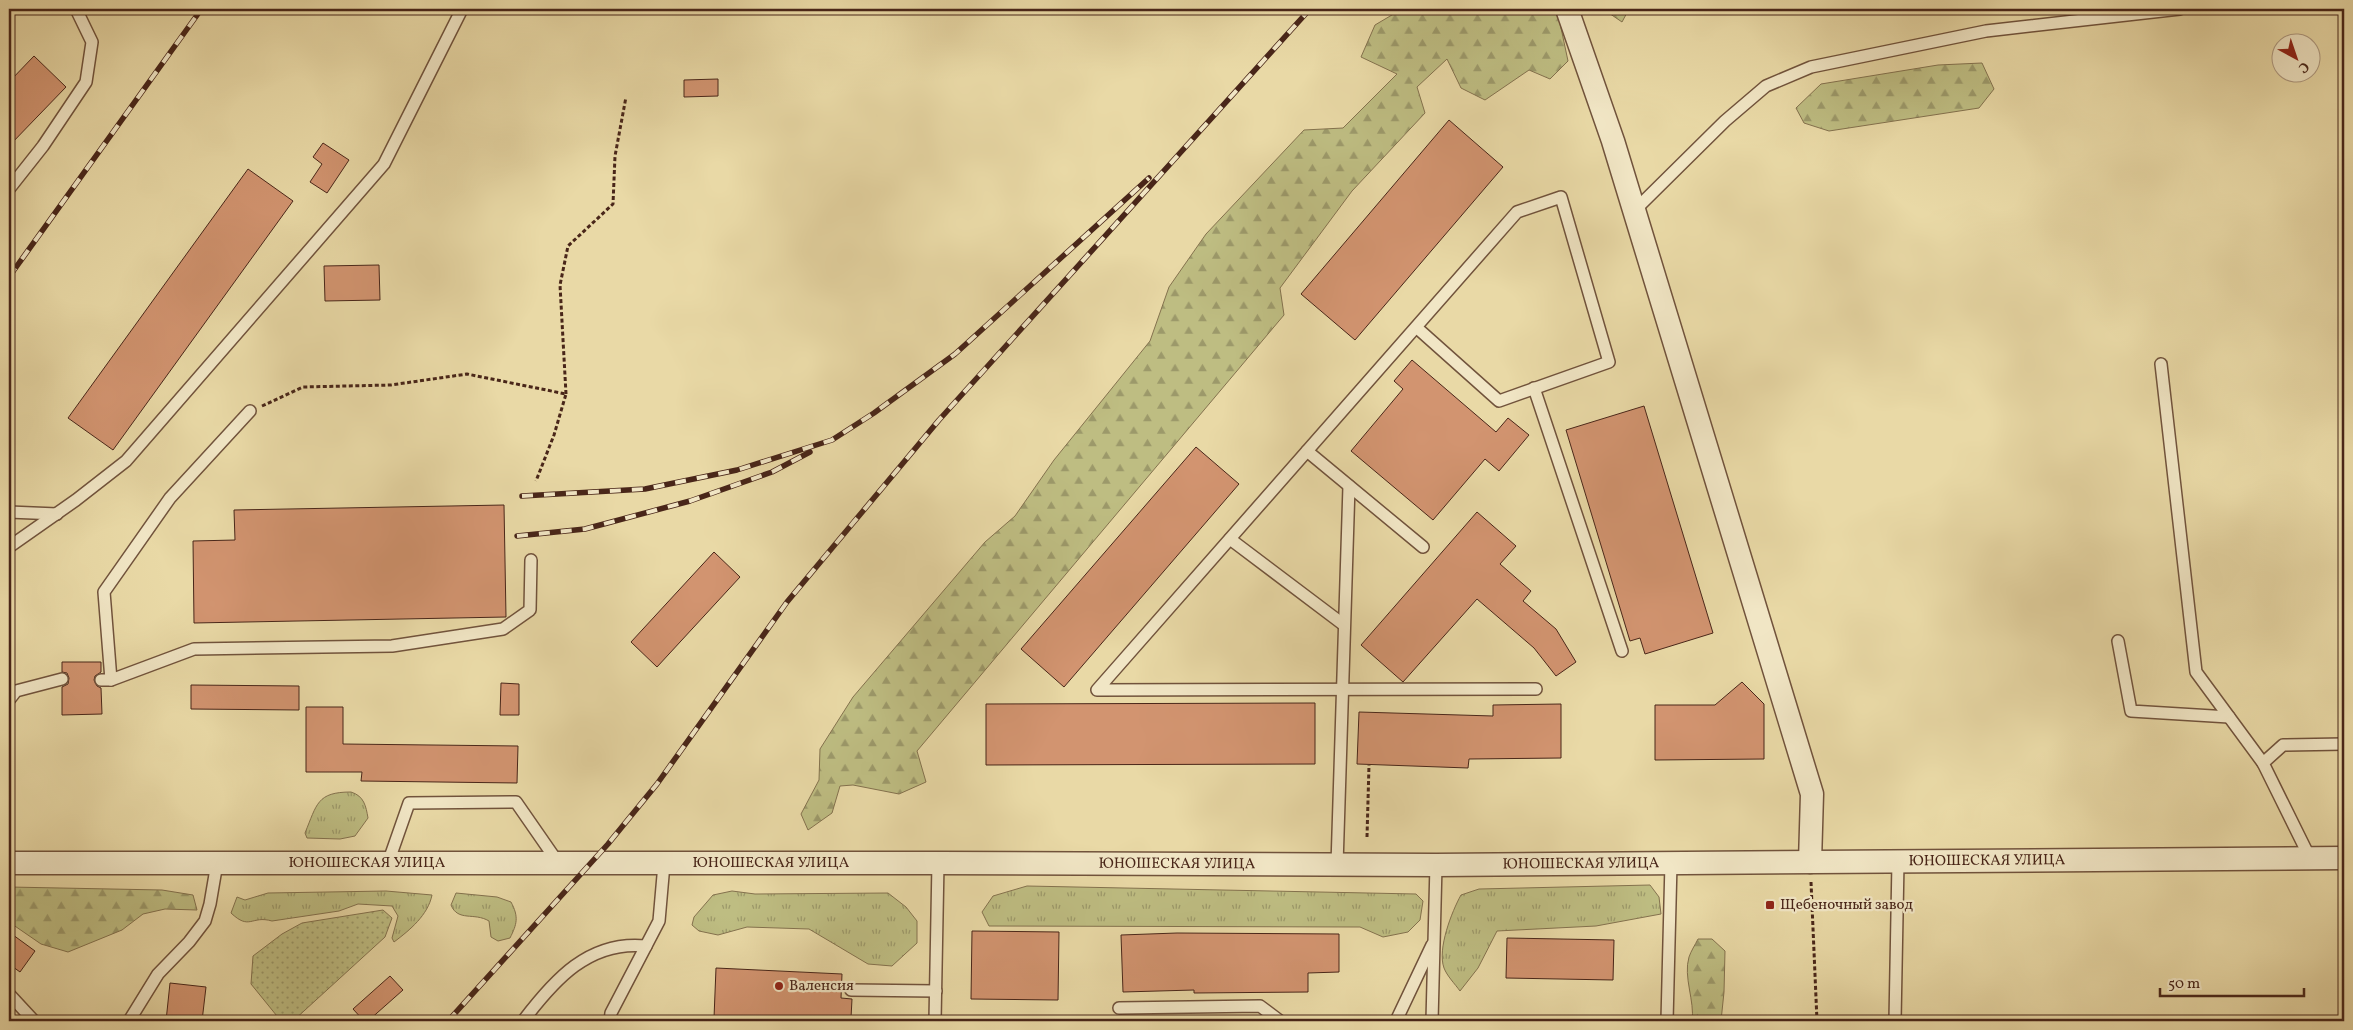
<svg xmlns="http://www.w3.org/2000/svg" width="2353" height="1030" viewBox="0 0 2353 1030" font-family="Vollkorn,serif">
<defs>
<pattern id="grass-tufts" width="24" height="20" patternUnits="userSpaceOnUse" patternTransform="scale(1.25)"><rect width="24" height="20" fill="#bebd82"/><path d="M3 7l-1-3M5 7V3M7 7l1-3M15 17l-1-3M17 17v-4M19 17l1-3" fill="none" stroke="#9c996a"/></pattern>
<pattern id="forest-firs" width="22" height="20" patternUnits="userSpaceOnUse" patternTransform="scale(1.25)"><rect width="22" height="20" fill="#bebd82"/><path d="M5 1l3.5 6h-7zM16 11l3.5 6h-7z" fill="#9c996a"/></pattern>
<pattern id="garden-dots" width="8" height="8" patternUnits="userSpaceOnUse" patternTransform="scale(1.25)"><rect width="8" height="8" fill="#bebd82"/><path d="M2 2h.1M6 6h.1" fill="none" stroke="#9c996a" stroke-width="1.8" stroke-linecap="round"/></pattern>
</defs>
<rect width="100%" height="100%" fill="#e9d9a6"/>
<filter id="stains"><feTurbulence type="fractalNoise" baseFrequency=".004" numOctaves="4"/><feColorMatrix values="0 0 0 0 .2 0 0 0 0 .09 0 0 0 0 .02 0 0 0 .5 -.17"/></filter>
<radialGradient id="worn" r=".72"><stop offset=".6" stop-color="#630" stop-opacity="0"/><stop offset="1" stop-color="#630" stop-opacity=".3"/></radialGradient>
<g fill="url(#grass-tufts)" stroke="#84724e">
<path d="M351,792C364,796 366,806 368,818L355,836L340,839L307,838L305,833C317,804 317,792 351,792Z"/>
<path d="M1650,885L1659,897L1661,914L1596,926L1497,931L1478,968L1460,991C1455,984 1447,976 1444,968C1437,949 1452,911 1461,895L1479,889Z"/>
<path d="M1027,886L1416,894L1423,901L1420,920L1408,932L1383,937L1360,927L989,926L982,912L993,896Z"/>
<path d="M386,891L432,895C428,915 410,930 394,942L392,938L398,916L392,906L358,904L339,911L272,921C251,915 250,931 231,913L237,897L245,900L268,893Z"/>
<path d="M732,891L755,894L888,893L906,907L917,921V943L892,966L868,964L809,929L747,927L718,935L699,931L692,925L694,917L713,895Z"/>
<path d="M456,893L497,897L511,902C519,917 517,924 510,938L498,941L491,937L489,921C474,912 458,922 451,905Z"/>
</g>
<g fill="url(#forest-firs)" stroke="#84724e">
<path d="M1402,9H1557L1568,61L1550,79L1529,70L1485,100L1461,88L1447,59L1417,87L1425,113L1352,191L1280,288L1284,315L917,751L926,782L899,794L853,785L840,786L832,813L808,830L801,814L819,780L820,749L853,697L985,542L1015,516L1054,460L1150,341L1169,287L1206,234L1304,130L1343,128L1397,74L1361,57L1375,25Z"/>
<path d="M1603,9H1629L1622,22Z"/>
<path d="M1982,63L1994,89L1979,108L1829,131L1804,123L1796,108L1821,84L1938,65Z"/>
<path d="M9,887L162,890L193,895L197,910L165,909L143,914L122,930L68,952L41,944L9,922Z"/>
<path d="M1698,939H1712L1725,951L1724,992L1721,1021H1692C1695,1001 1683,977 1689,957C1691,951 1695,945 1698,939Z"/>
</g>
<path fill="url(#garden-dots)" stroke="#84724e" d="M383,910L392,918L385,937L293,1021H281L251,984L253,956L282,934L302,923Z"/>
<g fill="#d29470" stroke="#492619">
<path d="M34,56L66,87L9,146V82Z"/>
<path d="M718,79V96L684,97V80Z"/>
<path d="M1449,120L1503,167L1355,340L1301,294Z"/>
<path d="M323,143L349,160L327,193L310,182L322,164L313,157Z"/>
<path d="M248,169L293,201L113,450L68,418Z"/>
<path d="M379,265L380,300L325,301L324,266Z"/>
<path d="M1412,360L1496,432L1508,418L1529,435L1499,471L1485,459L1433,520L1351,451L1403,389L1394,381Z"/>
<path d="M1644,406L1713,633L1645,654L1640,638L1630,641L1566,430Z"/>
<path d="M1196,447L1239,484L1064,687L1021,649Z"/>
<path d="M504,505L506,617L194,623L193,541L235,540L234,510Z"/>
<path d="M1477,512L1516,546L1500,564L1531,591L1523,601L1556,629L1576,662L1556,676L1534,648L1477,599L1403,682L1361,645Z"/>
<path d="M714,552L740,577L657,667L631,642Z"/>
<path d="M62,662H101V672L95,676L94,680L97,686L101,688L102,714L62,715V687L68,684L69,678L67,673L62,672Z"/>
<path d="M1742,682L1764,704V759L1655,760V705H1715Z"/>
<path d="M501,683L519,684V715H500Z"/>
<path d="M191,685L299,686V710L191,709Z"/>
<path d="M1315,703V764L986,765V704Z"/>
<path d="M1561,704V758L1469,759L1468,768L1357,764L1359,712L1493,716V705Z"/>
<path d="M306,707H343V744L518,746L517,783L361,781L362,772H306Z"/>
<path d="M972,931L1059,932L1058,1000L971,999Z"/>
<path d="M9,932L35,951L20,972L9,964Z"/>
<path d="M1177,933L1339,934V972L1308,973V992L1194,993V990L1123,992L1121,935Z"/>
<path d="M1507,938L1614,940L1613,980L1506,978Z"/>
<path d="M716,968L842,974L841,998L852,999L851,1018H842V1021H750L714,1018Z"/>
<path d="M390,976L403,990L368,1021H364L353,1009Z"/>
<path d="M170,983L206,987L202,1021H166Z"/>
</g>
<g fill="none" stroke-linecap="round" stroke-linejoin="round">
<defs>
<g id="lane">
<path d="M9,189L43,146L86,82L92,42L76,9"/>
<path d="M1634,211L1725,121L1766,86L1811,67L1986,31L2180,9"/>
<path d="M1416,327L1499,401L1609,362L1561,197L1517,212L1097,690L1536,689"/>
<path d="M2161,364L2196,672L2263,763"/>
<path d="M1534,388L1622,651"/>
<path d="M1307,451L1423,547"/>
<path d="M9,512L57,514"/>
<path d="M1230,539L1344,625"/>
<path d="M9,547L76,500L126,461L384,164L462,9"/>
<path d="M2118,641L2131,711L2229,717"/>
<path d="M101,680H111L194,649L392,646L503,629L530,610L531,560"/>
<path d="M111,680L104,592L170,498L250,411"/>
<path d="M9,700L16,691L62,679"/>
<path d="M2310,858L2263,763L2283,745L2344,744"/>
<path d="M388,863L409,803L516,802L559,864"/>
<path d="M1337,865L1349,486"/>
<path d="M851,990L936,991"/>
<path d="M9,994L34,1021"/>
<path d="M1119,1008L1260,1006L1280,1021"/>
<path d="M129,1021L158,974L189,942L205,921L210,904L217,863"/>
<path d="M523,1021C554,980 589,940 646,946"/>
<path d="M610,1021L611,1013L659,921L664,864"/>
<path d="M935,1021L938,863"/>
<path d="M1396,1021L1432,945"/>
<path d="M1432,1021L1436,865"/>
<path d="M1667,1021L1671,863"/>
<path d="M1895,1021L1898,862"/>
</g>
<g id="street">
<path d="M1567,9L1613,141L1812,794L1810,862"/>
<path id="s1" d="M9,863H938L1436,865L2344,858"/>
</g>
</defs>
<use href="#lane" stroke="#71533c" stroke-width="14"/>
<use href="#street" stroke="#71533c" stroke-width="25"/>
<g stroke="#492619" stroke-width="3" stroke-dasharray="4 2.5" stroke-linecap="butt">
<path d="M566,394L560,285L568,246L613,204L615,156L626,97"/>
<path d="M262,406L303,387L391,385L467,374L566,394L554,435L536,481"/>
<path d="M1367,837L1369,765"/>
<path d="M1811,882L1817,1021"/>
</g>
<use href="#lane" stroke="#f1e6c5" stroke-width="11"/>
<use href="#street" stroke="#f1e6c5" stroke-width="22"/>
<defs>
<g id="rail">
<path d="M9,277L200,11"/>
<path d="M522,496L645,489L737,470L832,440L874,413L955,354L1149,178"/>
<path d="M517,536L585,529L690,501L772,472L810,452"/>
<path d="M448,1021L608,844L657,784L787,602L939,420L1310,9"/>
</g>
</defs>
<use href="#rail" stroke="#492619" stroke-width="5.5"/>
<use href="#rail" stroke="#f1e6c5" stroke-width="4" stroke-dasharray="11" stroke-linecap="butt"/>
</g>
<g fill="#8f2418" stroke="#f1e6c5" stroke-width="2">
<rect x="1765" y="900" width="10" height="10" rx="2.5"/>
<circle cx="779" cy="986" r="5"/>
</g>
<g text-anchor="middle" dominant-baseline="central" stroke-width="4.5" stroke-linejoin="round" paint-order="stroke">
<g font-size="15" fill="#492619" stroke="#f1e6c5">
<text stroke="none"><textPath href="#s1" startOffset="1978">ЮНОШЕСКАЯ УЛИЦА</textPath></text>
<text stroke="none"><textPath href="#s1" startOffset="358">ЮНОШЕСКАЯ УЛИЦА</textPath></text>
<text stroke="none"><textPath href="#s1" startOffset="762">ЮНОШЕСКАЯ УЛИЦА</textPath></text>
<text stroke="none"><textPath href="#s1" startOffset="1168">ЮНОШЕСКАЯ УЛИЦА</textPath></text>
<text stroke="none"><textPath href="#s1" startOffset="1572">ЮНОШЕСКАЯ УЛИЦА</textPath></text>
</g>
<g font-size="15" fill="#492619" stroke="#f1e6c5" text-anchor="start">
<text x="1780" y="905">Щебеночный завод</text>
<text x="789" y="986">Валенсия</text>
</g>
</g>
<rect width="2353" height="1030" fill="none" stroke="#e9d9a6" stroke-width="30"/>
<rect x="10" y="10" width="2333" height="1010" fill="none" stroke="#492619" stroke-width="2.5"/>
<rect x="15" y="15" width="2323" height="1000" fill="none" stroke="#492619"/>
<g transform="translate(2296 58) rotate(140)"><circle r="24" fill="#f1e6c5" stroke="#ae9980"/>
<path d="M0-4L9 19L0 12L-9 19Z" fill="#8f2418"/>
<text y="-8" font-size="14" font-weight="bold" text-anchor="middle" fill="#492619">С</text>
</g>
<path d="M2160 988v8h144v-8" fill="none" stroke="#492619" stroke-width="2.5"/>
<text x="2168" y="988" font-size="15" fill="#492619" stroke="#f1e6c5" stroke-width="4" paint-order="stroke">50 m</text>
<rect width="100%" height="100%" filter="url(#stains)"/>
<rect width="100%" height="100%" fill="url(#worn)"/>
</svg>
